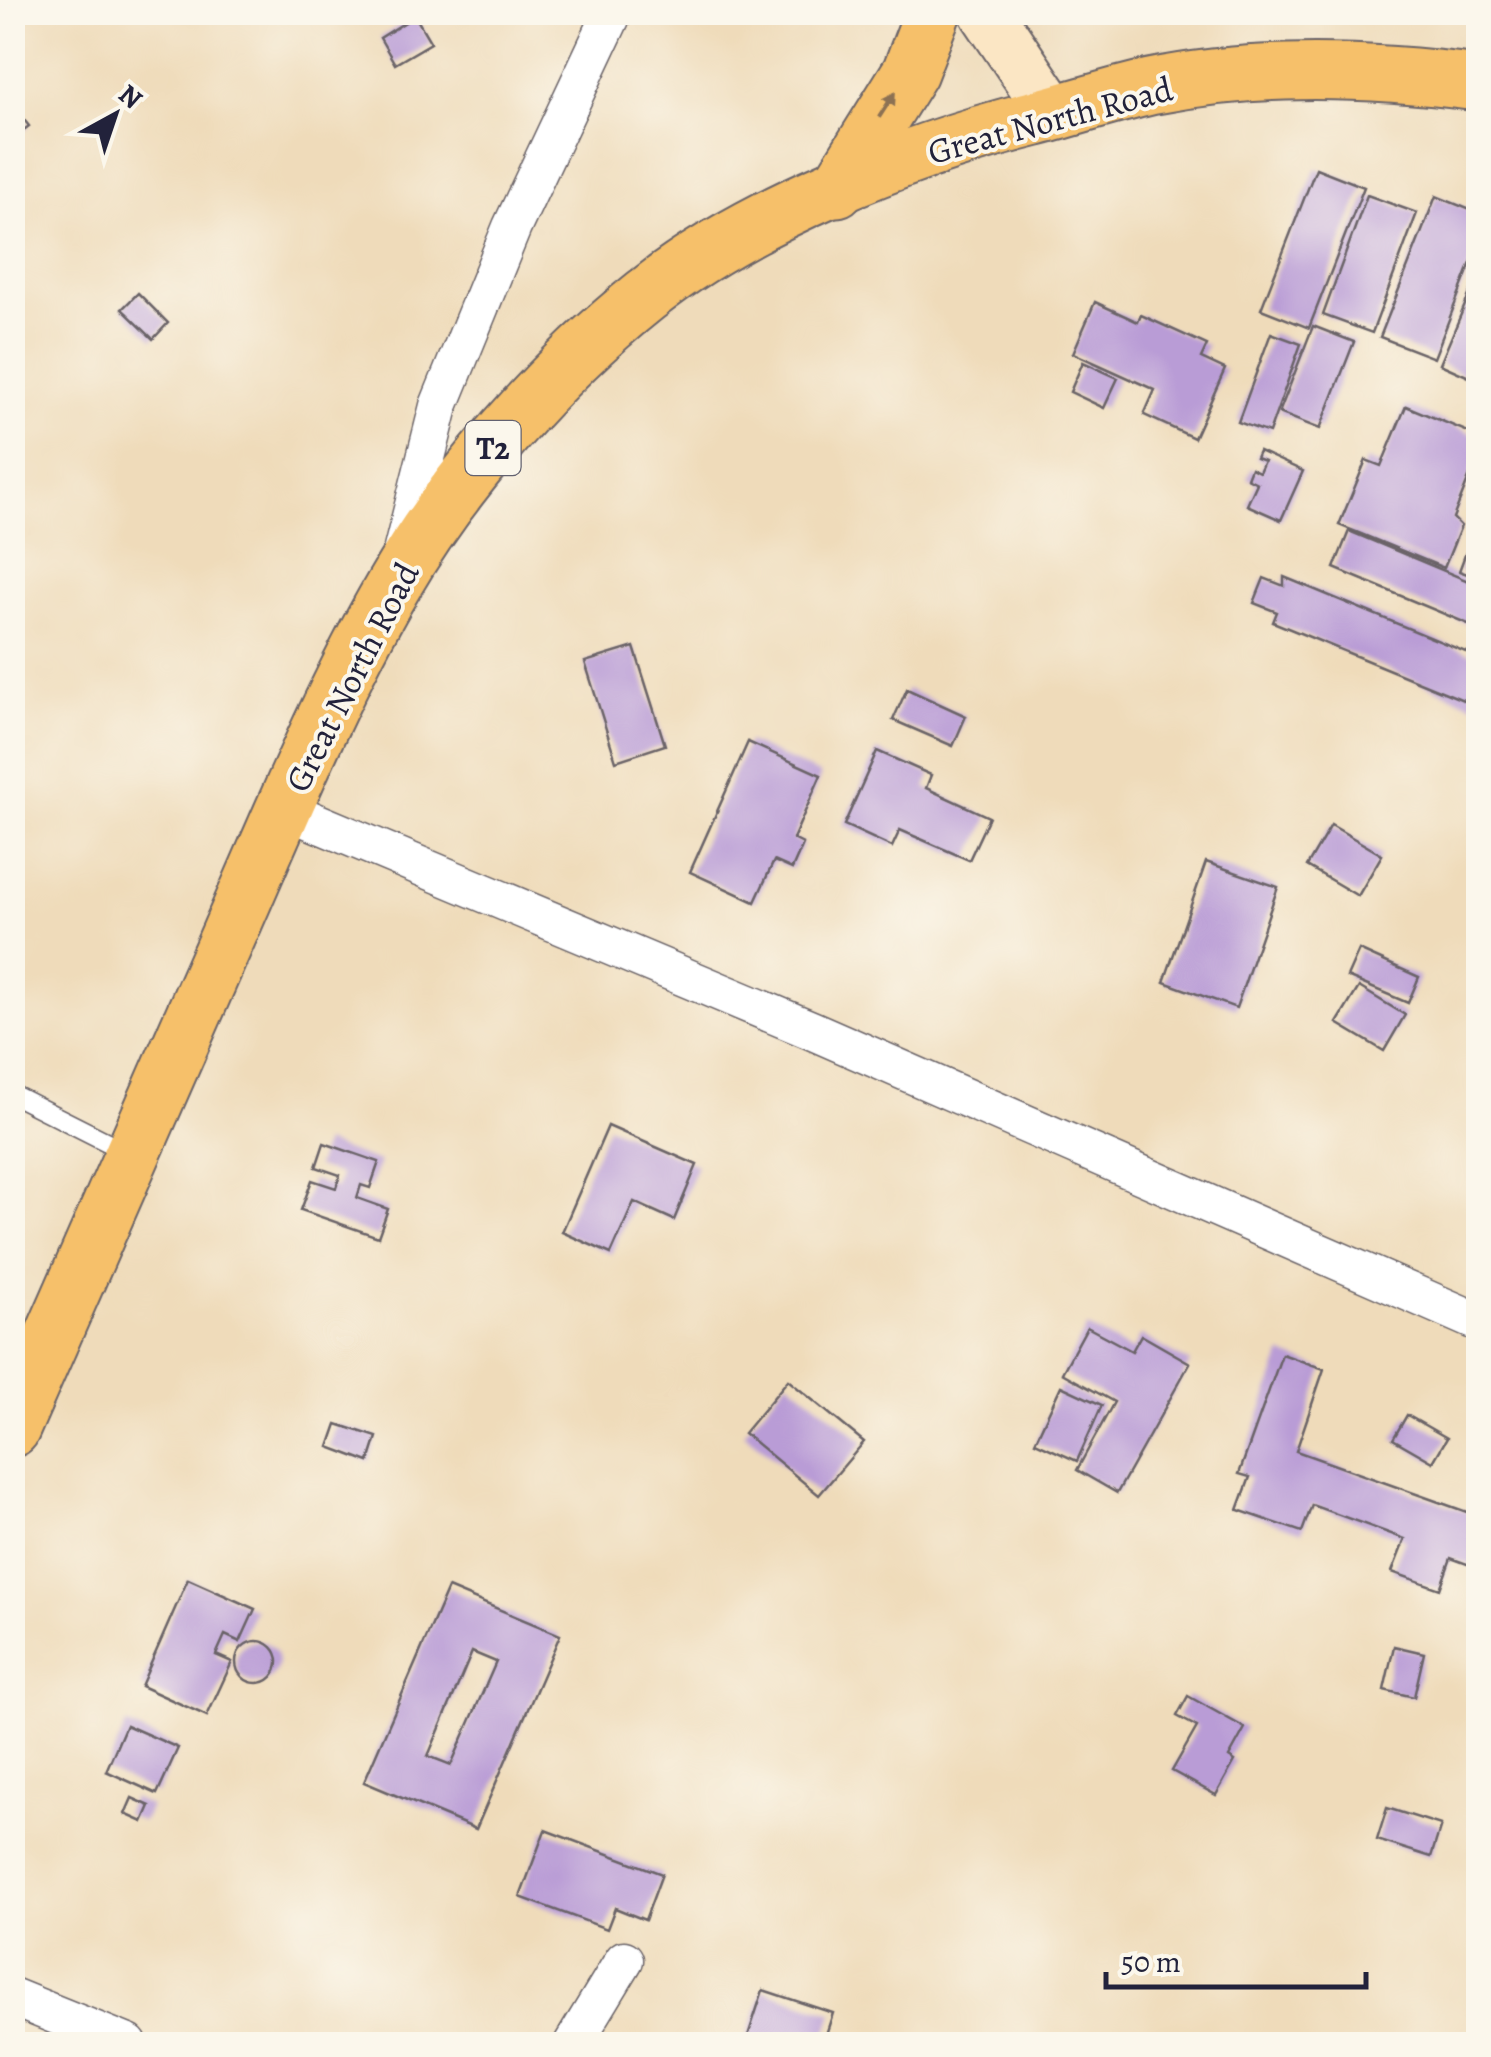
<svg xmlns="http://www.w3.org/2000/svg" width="1491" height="2057" viewBox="0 0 1491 2057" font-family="Alegreya,serif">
<rect width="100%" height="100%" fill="#fbf7ec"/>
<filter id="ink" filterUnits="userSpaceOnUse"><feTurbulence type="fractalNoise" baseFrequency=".01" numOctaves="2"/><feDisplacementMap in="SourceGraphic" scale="20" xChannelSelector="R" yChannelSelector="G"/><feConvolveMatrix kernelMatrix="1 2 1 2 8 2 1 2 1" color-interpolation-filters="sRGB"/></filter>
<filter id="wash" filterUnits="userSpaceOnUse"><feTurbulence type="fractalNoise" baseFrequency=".0048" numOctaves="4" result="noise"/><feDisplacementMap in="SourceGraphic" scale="40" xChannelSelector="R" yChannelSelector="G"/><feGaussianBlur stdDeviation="2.25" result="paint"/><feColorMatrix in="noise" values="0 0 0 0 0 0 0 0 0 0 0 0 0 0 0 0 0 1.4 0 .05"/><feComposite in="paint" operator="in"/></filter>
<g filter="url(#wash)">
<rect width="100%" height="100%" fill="#efdbba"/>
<g id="blocks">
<g fill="#b99cd6" fill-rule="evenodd">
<path d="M415,16L431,43L395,64L380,38Z"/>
<path d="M12,105L29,126L12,139Z"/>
<path d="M1316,168L1364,187L1309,328L1261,309Z"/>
<path d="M1367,195L1417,213L1372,333L1323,315Z"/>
<path d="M1436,196L1478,213V245L1434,358L1380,337Z"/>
<path d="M1478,274V381L1440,364Z"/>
<path d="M138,293L168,323L153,339L122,309Z"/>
<path d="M1095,302L1138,322L1141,315L1207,345L1201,358L1225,369L1194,438L1144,415L1155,390L1073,353Z"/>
<path d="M1313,326L1354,342L1320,429L1279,413Z"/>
<path d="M1271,333L1301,344L1269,433L1238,422Z"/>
<path d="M1083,362L1118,378L1104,408L1070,392Z"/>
<path d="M1406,406L1478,436V455L1453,518L1461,526L1444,568L1339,525L1366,460L1381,466Z"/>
<path d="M1259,451L1303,471L1281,520L1247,505L1257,483L1247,478L1251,468L1259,472L1264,461L1256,458Z"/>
<path d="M1478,520V578L1459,571Z"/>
<path d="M1349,531L1478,585V628L1334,568Z"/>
<path d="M1284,577L1478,657V692L1473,704L1273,622L1277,612L1254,603L1264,578L1284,586Z"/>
<path d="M634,647L665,745L616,761L585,662Z"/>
<path d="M907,689L966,716L953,746L893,720Z"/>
<path d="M748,742L821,775L793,839L803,844L792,869L774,861L755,902L690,872Z"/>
<path d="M877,751L931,775L926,788L989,817L969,860L900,830L892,847L844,825Z"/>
<path d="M1331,825L1382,855L1358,896L1307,866Z"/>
<path d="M1206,862L1278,887L1236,1008L1164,982Z"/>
<path d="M1359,950L1419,977L1408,1003L1347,977Z"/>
<path d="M1359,987L1405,1015L1384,1051L1337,1023Z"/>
<path d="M608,1126L697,1165L674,1220L634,1202L611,1254L562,1232Z"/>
<path d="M324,1143L379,1162L370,1188L361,1185L357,1198L388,1209L378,1237L301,1210L312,1180L336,1188L340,1175L316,1167Z"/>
<path d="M1087,1327L1132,1351L1141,1335L1190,1363L1117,1493L1077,1470L1114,1402L1062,1373Z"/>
<path d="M1282,1354L1324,1369L1296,1451L1478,1516V1568L1451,1558L1440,1589L1392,1572L1405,1539L1312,1505L1302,1532L1238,1510L1250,1477L1239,1474Z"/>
<path d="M788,1380L864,1442L819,1495L744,1433Z"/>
<path d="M1061,1386L1102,1405L1077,1461L1035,1442Z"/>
<path d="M1407,1415L1447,1438L1433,1462L1393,1439Z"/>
<path d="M337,1424L377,1437L369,1462L329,1447Z"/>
<path d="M188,1579L255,1609L240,1642L225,1635L216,1655L232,1662L207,1716L141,1686Z"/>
<path d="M448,1588L560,1635L476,1829L364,1782ZM472,1652L496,1662L451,1765L428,1756Z"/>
<circle cx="257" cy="1662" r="21"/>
<path d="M1394,1646L1424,1653L1414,1697L1384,1690Z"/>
<path d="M1188,1696L1245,1728L1229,1757L1235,1761L1216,1795L1172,1771L1197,1727L1177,1716Z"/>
<path d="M126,1725L178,1748L157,1794L106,1771Z"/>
<path d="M132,1798L150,1806L143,1822L125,1814Z"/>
<path d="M1387,1808L1441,1825L1431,1857L1377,1840Z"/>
<path d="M545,1830L662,1874L645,1920L615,1908L607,1929L520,1897Z"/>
<path d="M763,1990L833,2013L823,2044H764L747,2039Z"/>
</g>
</g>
</g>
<g filter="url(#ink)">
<use href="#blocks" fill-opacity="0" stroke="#6a6367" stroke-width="2.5"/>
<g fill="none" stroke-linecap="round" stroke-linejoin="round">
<defs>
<path id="lane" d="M12,1094L127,1152"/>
<g id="street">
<path d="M402,553L439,406L512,227L613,12"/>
<path d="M284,809L811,1030L1478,1322"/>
<path d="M12,1997L128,2044"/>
<path d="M573,2044L624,1960"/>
</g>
<path id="secondary" d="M986,12L1054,113"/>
<g id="highway">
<path d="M837,189L910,72L933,12"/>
<path d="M12,1429C84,1264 157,1099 229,934C280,818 329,696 393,586C453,482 551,371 645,296C746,215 907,151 1033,119C1072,109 1110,96 1150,87C1256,65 1372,69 1478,83"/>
</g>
</defs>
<use href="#lane" stroke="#6a6367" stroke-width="21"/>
<use href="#street" stroke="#6a6367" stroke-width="41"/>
<use href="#secondary" stroke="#6a6367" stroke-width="56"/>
<use href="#highway" stroke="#6a6367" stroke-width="59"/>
<use href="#lane" stroke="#fff" stroke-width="18"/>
<use href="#street" stroke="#fff" stroke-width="38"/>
<use href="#secondary" stroke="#fbe6c4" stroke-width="52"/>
<use href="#highway" stroke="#f6c06b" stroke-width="55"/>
</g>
<defs><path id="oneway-solid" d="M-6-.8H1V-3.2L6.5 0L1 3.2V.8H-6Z" transform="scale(2.5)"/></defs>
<use fill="#8c7153" href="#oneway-solid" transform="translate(887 105) rotate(-57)"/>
</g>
<g text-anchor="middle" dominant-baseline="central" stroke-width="8" stroke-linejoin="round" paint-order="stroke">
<rect fill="#fbf7ec" stroke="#636270" stroke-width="2.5" x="465.5" y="421" width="55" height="54" rx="8"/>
<g font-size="32" font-weight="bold" fill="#22223b">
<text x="493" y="448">T2</text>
</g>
<g font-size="35" fill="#22223b" stroke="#fbf7ec">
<text transform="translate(1050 120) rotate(-15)">Great North Road</text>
<text transform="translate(352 677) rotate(-63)">Great North Road</text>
</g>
</g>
<rect width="1491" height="2057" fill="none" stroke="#fbf7ec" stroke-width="50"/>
<g transform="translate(115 115) rotate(40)" stroke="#fbf7ec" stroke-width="8" paint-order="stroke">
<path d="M0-8L18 38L0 25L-18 38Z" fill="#22223b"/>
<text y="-15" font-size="28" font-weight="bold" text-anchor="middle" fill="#22223b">N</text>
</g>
<path d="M1106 1972v15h260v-15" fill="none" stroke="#22223b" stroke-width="5"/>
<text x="1121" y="1972" font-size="30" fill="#22223b" stroke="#fbf7ec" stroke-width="8" paint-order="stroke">50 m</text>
</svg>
